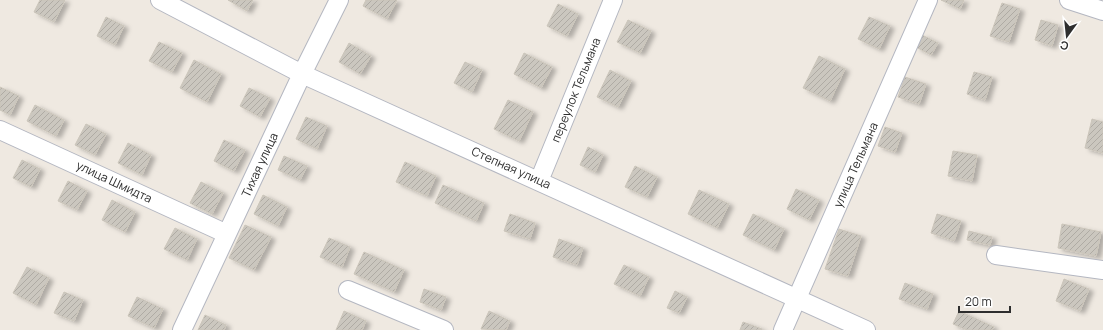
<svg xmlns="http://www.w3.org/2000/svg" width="1103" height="330" font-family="Manrope,sans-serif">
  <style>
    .building { fill: url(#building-hatch); stroke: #cbc5ba; filter: url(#shadow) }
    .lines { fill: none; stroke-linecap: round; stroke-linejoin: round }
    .minor-casing { stroke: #b4b7c1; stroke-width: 20 }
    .minor { stroke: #fff; stroke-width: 18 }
    .labels { text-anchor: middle; stroke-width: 3; stroke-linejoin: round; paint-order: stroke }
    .street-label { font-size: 12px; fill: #2e2e2e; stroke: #fff }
  </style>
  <defs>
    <pattern id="building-hatch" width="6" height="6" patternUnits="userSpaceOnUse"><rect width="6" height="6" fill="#cbc7bf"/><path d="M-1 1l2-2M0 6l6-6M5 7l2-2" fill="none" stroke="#afaba4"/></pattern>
    <filter id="shadow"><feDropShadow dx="4.5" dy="2.5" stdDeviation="2" flood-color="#0004"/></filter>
  </defs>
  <rect width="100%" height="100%" fill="#efe9e1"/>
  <!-- building -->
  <path class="building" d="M40,0H65L54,22L34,12Z
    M228,0H253L247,11Z
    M366,0H397L387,19L363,6Z
    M941,0H964L960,9Z
    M1002,3L1020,9L1009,42L990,36Z
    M558,4L578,14L567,36L547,26Z
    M106,17L124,26L115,45L97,36Z
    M869,17L890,26L879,49L858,39Z
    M628,20L651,31L640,53L617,42Z
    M1041,20L1058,25L1052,46L1035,40Z
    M922,35L938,43L931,55L916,47Z
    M159,42L182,53L172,72L149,61Z
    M349,43L371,56L360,74L339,62Z
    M524,53L552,67L541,88L514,74Z
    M819,56L845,69L830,101L803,88Z
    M194,60L221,74L207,102L180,88Z
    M465,62L482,70L472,92L454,83Z
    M610,70L631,81L618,107L597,97Z
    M974,72L992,77L985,100L967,94Z
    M905,77L926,84L919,104L898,97Z
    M0,87L19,96L10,115L0,110Z
    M249,88L270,98L260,117L240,106Z
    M508,100L533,112L519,141L494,129Z
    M35,105L64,120L56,136L27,121Z
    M306,117L327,126L317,149L296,139Z
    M1092,119L1103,122V153L1085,148Z
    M86,124L106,134L95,155L75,145Z
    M885,127L902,133L895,152L878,146Z
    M224,140L245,150L234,171L214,161Z
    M128,143L151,155L142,175L118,163Z
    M588,147L603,155L595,172L580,165Z
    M953,151L977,155L972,181L948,176Z
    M284,156L307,166L300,180L278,170Z
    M22,160L40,169L31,187L13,178Z
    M405,162L436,176L427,196L396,182Z
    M635,166L657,177L647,197L625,187Z
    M68,181L87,191L77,210L58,201Z
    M201,182L223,193L212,214L190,203Z
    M443,185L484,203L476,221L435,203Z
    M796,189L819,200L809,220L787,209Z
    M699,190L729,204L717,228L688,214Z
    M263,195L287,207L278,226L254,214Z
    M112,200L135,212L125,232L102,220Z
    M510,214L535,223L530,239L504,231Z
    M753,214L784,229L774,250L743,235Z
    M937,214L961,221L954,241L931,233Z
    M1062,224L1101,232L1096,256L1058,248Z
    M245,225L271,237L254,270L229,258Z
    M175,228L197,239L187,260L164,249Z
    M839,229L861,236L848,276L825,269Z
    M969,231L992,237L990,245L967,240Z
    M329,238L350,247L342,267L320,257Z
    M559,239L583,248L577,265L553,257Z
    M364,252L404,270L394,292L354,274Z
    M624,265L649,277L640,296L614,284Z
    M27,267L49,278L36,305L13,293Z
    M1064,279L1089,289L1080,311L1056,301Z
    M905,283L933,294L927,309L899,299Z
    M424,289L446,297L441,310L420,302Z
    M675,291L687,297L679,313L667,308Z
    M64,292L83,300L74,321L54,313Z
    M137,297L163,309L154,328L128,316Z
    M344,311L366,321L362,330H336Z
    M489,311L510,321L506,330L481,329Z
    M959,311L994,327L992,330H967L953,324Z
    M205,315L226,325L224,330H198Z
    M743,322L762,329V330H740Z"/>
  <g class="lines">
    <!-- minor casing -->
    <g class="minor-casing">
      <path id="minor" d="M160,0L302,74L866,330
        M1069,0L1103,11
        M0,130L227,234
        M539,181L613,0
        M996,255L1103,270
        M348,290L444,330
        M182,330L302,74L339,0
        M783,330L928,0"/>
    </g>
    <!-- minor -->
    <use href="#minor" class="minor"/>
  </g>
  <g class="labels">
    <!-- street labels -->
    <g class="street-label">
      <text transform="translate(576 90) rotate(-68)" y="4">переулок Тельмана</text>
      <text transform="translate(260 165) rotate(-65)" y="4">Тихая улица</text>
      <text transform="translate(856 165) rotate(-66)" y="4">улица Тельмана</text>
      <text transform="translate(511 168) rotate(24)" y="4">Степная улица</text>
      <text transform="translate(114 182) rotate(25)" y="4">улица Шмидта</text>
    </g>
  </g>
  <!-- north arrow -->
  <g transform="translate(1067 36) rotate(195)" stroke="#ffffff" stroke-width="3" paint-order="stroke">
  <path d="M0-3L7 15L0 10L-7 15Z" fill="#2e2e2e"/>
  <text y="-6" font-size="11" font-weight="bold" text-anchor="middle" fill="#2e2e2e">С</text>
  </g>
  <!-- scale -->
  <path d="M959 306v6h51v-6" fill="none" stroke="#2e2e2e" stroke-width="2"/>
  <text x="965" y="306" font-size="12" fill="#2e2e2e" stroke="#ffffff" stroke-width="3" paint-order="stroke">20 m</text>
</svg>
